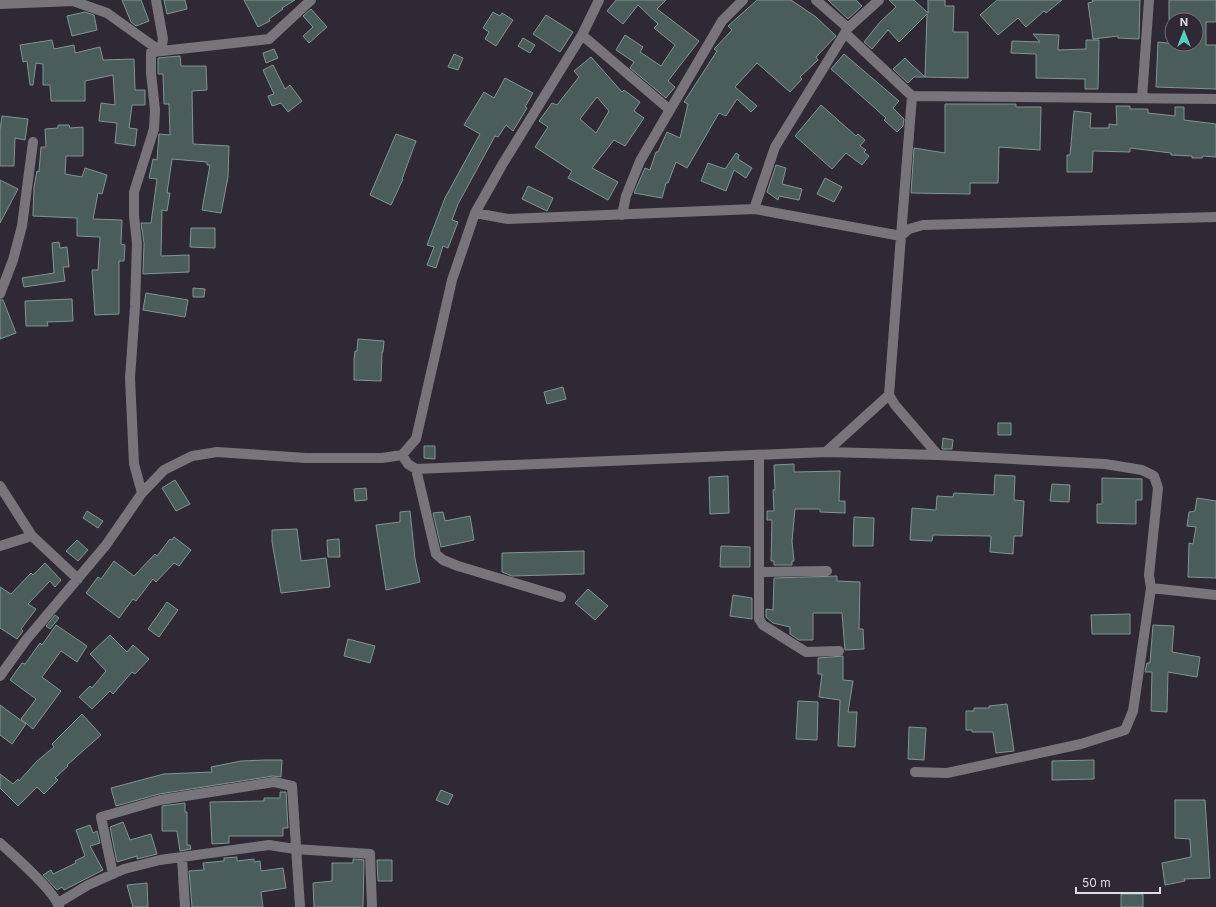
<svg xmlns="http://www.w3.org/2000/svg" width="1216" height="907" font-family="Inter,sans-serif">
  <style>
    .building { fill: #4a5d5b; stroke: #809592; fill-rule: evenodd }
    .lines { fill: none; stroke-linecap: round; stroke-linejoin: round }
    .minor { stroke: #78747b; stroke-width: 10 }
  </style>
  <rect width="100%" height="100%" fill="#2f2935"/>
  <!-- building -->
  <path class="building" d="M122,0H141L149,21L136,26L131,22Z
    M164,0H185L187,9L167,14Z
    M244,0H295L282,8L283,9L269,19L270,21L258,27Z
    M616,0H666L657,9L699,41L668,81L675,87L666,98L630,68L634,62L616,50L625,35L643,47L640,52L661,66L675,45L654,28L658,24L638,5L623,24L607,11Z
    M757,0H791L816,17L836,36L816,57L818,60L800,77L802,79L790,92L757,63L735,87L757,106L751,112L737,99L726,116L719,113L687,168L676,162L668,183H666L662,198L634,193L645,168L650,170L656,152H658L667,132L680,138L688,104L684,102L717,51L714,49L732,30L728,26Z
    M828,0H856L862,6L848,19Z
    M889,0H914L928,13V0H945V6H954L953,32H968V78L925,77L927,14L899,42L888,30L872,49L864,42L880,22L896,7Z
    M997,0H1062L1046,13L1044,11L1026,27L1018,18L998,35L980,15Z
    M1092,0H1140L1139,39L1118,38V36L1093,39L1088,3L1093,2Z
    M1169,0H1216V22H1206V45H1216V89L1156,87L1158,42L1196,46V20H1169Z
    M311,9L327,27L309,43L303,36L313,27L303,16Z
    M85,12L94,15L97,30L72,36L67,16Z
    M493,12L500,16L502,13L513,20L496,46L485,39L489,32L483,28Z
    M546,15L573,32L560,52L533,34Z
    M1033,34L1059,35L1058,50L1086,49V40H1099L1098,89H1085V79L1036,78V54L1011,53L1012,41L1040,42Z
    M523,38L535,45L530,53L518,46Z
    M52,40L54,49L74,45L75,53L100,47L103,60L134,59L135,90H145V105H132L129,128L137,129L135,146L115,143L117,123L99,121L101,103L115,105L113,75L85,81V101H51L50,85H43V64L36,63L33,85H30L27,61L23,62L20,45Z
    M274,49L278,58L266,63L263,53Z
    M454,54L463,58L458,70L448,67Z
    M844,54L899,101L893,108L904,119L903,126L897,132L884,120L886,118L831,69Z
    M180,56L181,66H206L207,90L192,91L193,144L229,146L228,177L221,213L202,210L210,165H207V162L172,159L167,193H170L167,211L162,210L161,256L189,255V272L143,274L144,243L141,223H151L157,179L149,178L153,159L157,160L159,134L170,135L169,104H164L163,74H158V58Z
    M591,57L622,92L624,90L640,102L634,111L644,118L625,146L614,140L592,168L618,182L608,200L568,178L572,171L535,147L548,127L539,121L552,103L557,105L579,77L574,71ZM597,97L609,111L596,133L580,119Z
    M905,58L912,65L925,77H914L908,83L893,69Z
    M273,65L285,89L290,85L302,101L288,112L281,103L272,106L268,96L274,94L263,70Z
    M505,78L533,93L525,107L527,108L513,131L506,125L498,137L495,136L458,204L452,220L458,222L448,248L443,246L436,268L427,265L434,247L427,245L445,198L480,134L464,125L484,92L494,98Z
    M945,104H1016V107H1041L1040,150L999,147L998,183H970V194L911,193L914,148L945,153Z
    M821,105L856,136L858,134L865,140L860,146L866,150L864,152L869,156L862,165L846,153L832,169L795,136Z
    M1116,106H1130V109H1148V113L1175,116V107H1184V120L1216,124V157L1203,156L1202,158H1192V156L1171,155V153L1130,148V152L1093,151L1092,172H1067V155H1070L1074,111L1091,113L1090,128H1109V124L1117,125Z
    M2,116L28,119L25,140L15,138L14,166H0V130Z
    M58,125H69L70,128L83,127V156H66L65,174L82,177L85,168L107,175L102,194L98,193L93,219L122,220L121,244L125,245L124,261H119V314L95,315L92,270H98L100,237L77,236V218L33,216L34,187L37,171L39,172L41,147H46L45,129L58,128Z
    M396,134L416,141L402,179H403L391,205L370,195Z
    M736,153L739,155L738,159L752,168L746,178L734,170L726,191L701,181L708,163L725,169Z
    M776,165L786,168L782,184L802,189L799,200L779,196L778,200L767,192Z
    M825,178L842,187L834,202L817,194Z
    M0,180L18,189L0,223Z
    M528,186L553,198L547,211L522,199Z
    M191,228H215V248L190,247Z
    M59,242L60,248L67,247L69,267H63L65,281L24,287L22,278L54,273L52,243Z
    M193,288L205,289L204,297H193Z
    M146,293L188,300L185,317L143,310Z
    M72,299L73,321L47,322L48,326H26L25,301Z
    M0,300H3L16,333L0,339Z
    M358,339L384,341L383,352H382L381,381L354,380V360L355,351H357Z
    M563,387L566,399L547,404L544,392Z
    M998,423H1011V435H998Z
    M943,438L953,440L952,449H942Z
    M424,446H435V459L424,458Z
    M794,464V472L840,471L839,501H845V513L820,512V509H795L792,541L794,561H792V565H774V561H771L772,520H767V511H774L773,490H775L774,465Z
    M995,475L1015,476L1014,500L1024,501L1022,536H1014L1013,554L990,552L991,536L933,535L932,541L910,540L912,508L936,510L937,496L953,497L954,493L994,495Z
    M728,476L729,513L710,514L709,477Z
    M1102,478L1142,479V500H1136V524L1097,523V504H1102Z
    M175,480L190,504L176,511L162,488Z
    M1052,484L1070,485L1069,502L1050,501Z
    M366,488L367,500L355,501L354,489Z
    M1197,498L1216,501V578L1188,577L1189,543L1193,544L1196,527L1187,526L1189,512L1195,511Z
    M87,511L103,521L98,528L83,518Z
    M410,511L415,559L420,582L386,590L376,525L400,522V512Z
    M443,512L445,521L470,516L474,540L441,547L433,513Z
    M854,517L874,518L873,546H853Z
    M297,529L301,561L326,558L330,587L281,593L272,542V530Z
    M174,537L191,550L179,566L174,563L156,582L153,579L136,601L133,599L119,618L86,593L98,577L101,579L114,561L134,576L155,554L157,556L170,539L172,540Z
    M339,539L340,557H328L327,540Z
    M77,540L88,550L78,561L66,551Z
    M721,546L750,547V567H720Z
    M584,551V574L512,576L502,572V553Z
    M45,563L61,580L55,587L50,581L28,604L36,609L21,629L23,631L17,639L0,628V587L11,594L31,573L33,575Z
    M837,576V581L860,582L859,629H863L864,649L845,650L842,613H813V640H799L790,634V627L773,623L766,617V609L773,610L774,578Z
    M588,589L608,606L595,620L575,603Z
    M733,595L752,598V619L730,616Z
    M167,602L178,610L159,637L148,629Z
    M1130,614V634H1092L1091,615Z
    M55,615L59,618L50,629L46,626Z
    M56,625L87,646L77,662L61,651L42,677L61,691L33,729L21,719L36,699L10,680L22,663L25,664L40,643L42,645Z
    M1153,625L1174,626L1172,652L1200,657L1197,677L1168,672L1167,712L1151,711L1152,672H1145L1147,663H1150Z
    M110,635L127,652L133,645L149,659L135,674L132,672L113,694L110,691L92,709L79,697L90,686L92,688L106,671L90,654Z
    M348,639L375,646L370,663L344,656Z
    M843,656V680L853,681L848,712H857L855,747L838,746L840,700L819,697L822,674H818V658Z
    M798,701L818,702L817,740L796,739Z
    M1007,704L1014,751L996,753L993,732H972V730H966V711H974V708H989V706Z
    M0,705L26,724L12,744L0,735Z
    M82,714L101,735L67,765L68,766L55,778L58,780L44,794L37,787L18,806L0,788V774L13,784L18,779L19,781L37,761L54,747L52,744Z
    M909,727L926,728L924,760L908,759Z
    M265,760H282L281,777L273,776L159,794L116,806L111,788L164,774L212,772L211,767L241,761Z
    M1094,760V779L1052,780V761Z
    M441,790L453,795L448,805L436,800Z
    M280,792H286L288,828H283V836H229V843L212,844L210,802L264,801V798H280Z
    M1175,800H1205L1210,878L1184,879L1185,881L1165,885L1162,863L1191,857L1190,839L1175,838Z
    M185,803V812H187V845H190L191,849L180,851L177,831H162V806Z
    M123,822L130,840L151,834L157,854L137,859V856L117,862L110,827Z
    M90,825L93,833L97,831L100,843L90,846L103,870L64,890L62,887L57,890L43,875L51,870L53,874L76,863L75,861L85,856L76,830Z
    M237,857V861L254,859V862L260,861L261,871L283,868L286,888L261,892L263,907H192L189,871L204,870L203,863L224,861V858Z
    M353,859L364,860L363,907H314L313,883L332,881V863H353Z
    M377,860H392V881H378Z
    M147,883L148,907H133L127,885Z
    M1121,894H1143V907H1121Z"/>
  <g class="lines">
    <!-- minor -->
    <path class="minor" d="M816,0L848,28
      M0,4L73,1L107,13L156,48
      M845,33L912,96L901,236L909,229L923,225L1216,217
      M582,35L670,110
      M153,52L269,39L311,0
      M912,96L1216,99
      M1142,98L1149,0
      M754,209L775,147L848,28L879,0
      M475,213L508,219L755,209L901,236L889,395L895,405L938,455L1105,464L1142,470L1154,476L1158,488L1149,575L1151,588L1216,595
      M622,215L626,196L640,161L722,21L743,0
      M0,294L13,260L22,226L33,142
      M826,452L889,395
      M402,455L408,464L416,469L826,452L938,455
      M759,455V619L763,625L806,652L839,651
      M416,469L436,554L443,560L458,566L561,597
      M0,486L32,536L78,579
      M142,493L134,464L130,378L135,307L137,243L134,216V192L154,129L155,110L151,73V52L162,45L163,39L156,0
      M0,546L32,536
      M760,572L827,571
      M0,676L26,640L106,545L142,493L164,470L192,456L217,452L306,458H382L402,455L416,439L452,280L475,213L502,165L582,35L599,0
      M915,772L947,773L1081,744L1125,730L1133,711L1151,588
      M0,843C13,855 55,891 59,907
      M182,858L185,907
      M113,874L101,817L160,800L274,782L292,786L300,907
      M58,903L88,885L124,869L160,860L269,845L295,849L370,854L372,907"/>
  </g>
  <!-- north arrow -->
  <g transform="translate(1184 32)"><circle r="19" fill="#2f2935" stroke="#75707b"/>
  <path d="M0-3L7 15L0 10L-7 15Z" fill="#57cec2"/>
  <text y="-6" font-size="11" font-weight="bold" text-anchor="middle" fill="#dfdae3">N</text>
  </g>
  <!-- scale -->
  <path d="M1076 887v6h84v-6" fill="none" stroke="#dfdae3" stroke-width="2"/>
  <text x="1082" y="887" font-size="12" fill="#dfdae3" stroke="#2f2935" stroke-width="3" paint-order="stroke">50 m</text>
</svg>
